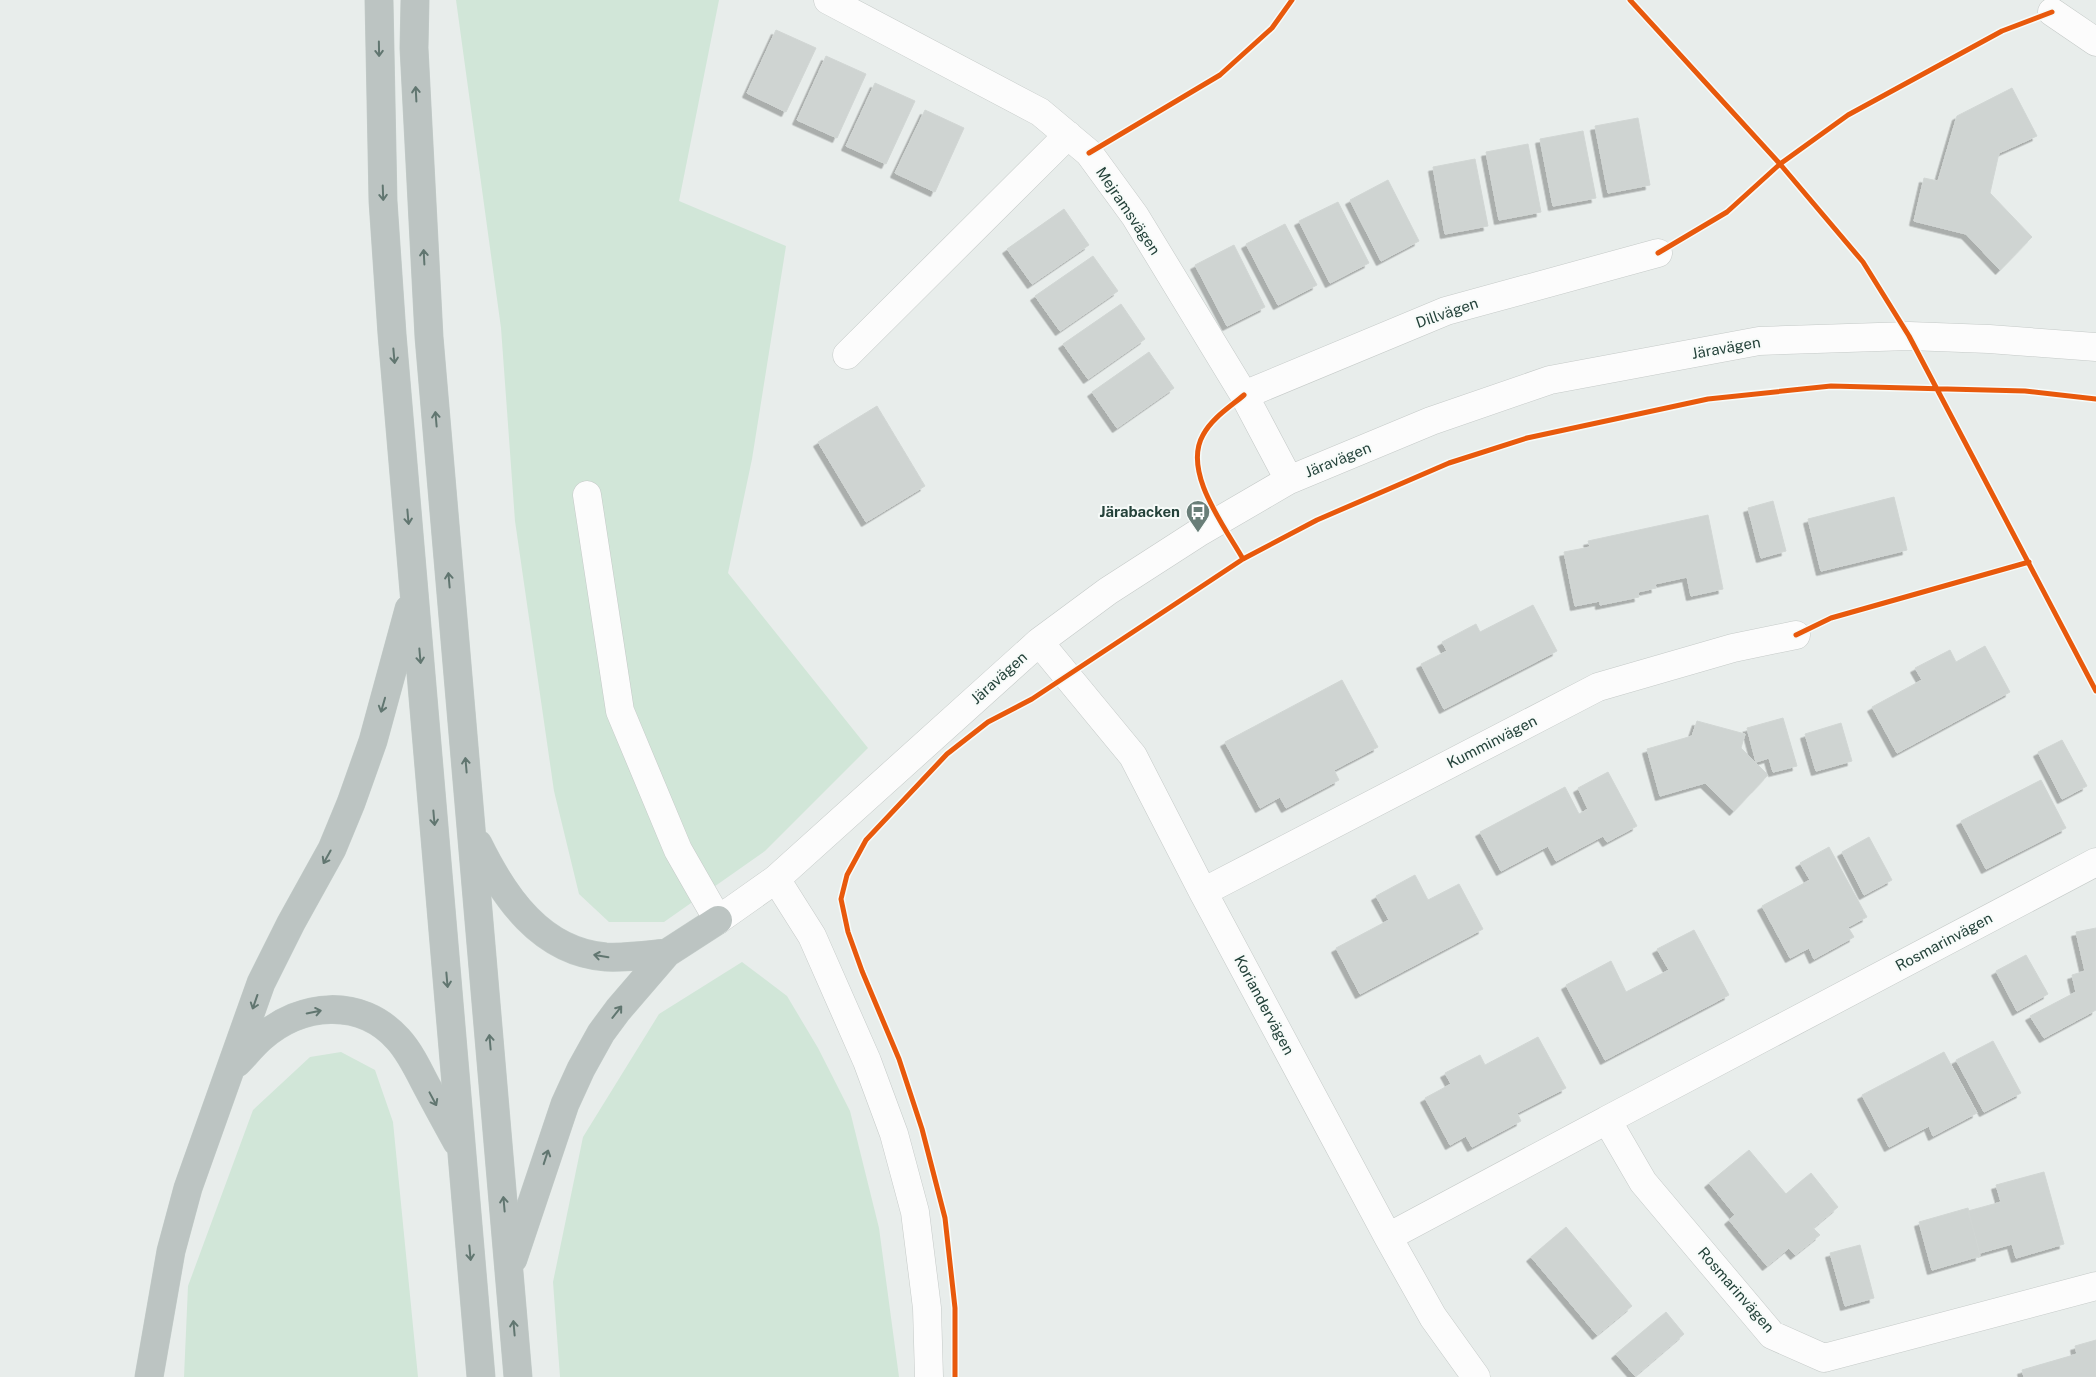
<svg xmlns="http://www.w3.org/2000/svg" width="2096" height="1377" font-family="'Public Sans',sans-serif">
  <style>
    .green { fill: #d1e6d8 }
    .building { fill: #cfd4d2; stroke: #d1d6d4; filter: url(#shadow) }
    .lines { fill: none; stroke-linecap: round; stroke-linejoin: round }
    .minor-casing { stroke: #c5cac8; stroke-width: 29 }
    .highway-casing { stroke: #c3ccc9; stroke-width: 29 }
    .minor { stroke: #fcfcfc; stroke-width: 28 }
    .highway { stroke: #bcc4c2; stroke-width: 28 }
    .cycleway-casing { stroke: #f7fbf9; stroke-width: 8 }
    .cycleway { stroke: #e8590c; stroke-width: 5 }
    .oneway { stroke: #617670 }
    .labels { text-anchor: middle; stroke-width: 4; stroke-linejoin: round; paint-order: stroke }
    .street-label { font-size: 15px; fill: #24423a; stroke: #f7fbf9 }
    .poi-label { font-size: 15px; font-weight: bold; fill: #24423a; stroke: #f7fbf9; text-anchor: end }
  </style>
  <defs>
    <filter id="shadow"><feDropShadow dx="-4.5" dy="4.5" stdDeviation="0" flood-color="#0004"/></filter>
  </defs>
  <rect width="100%" height="100%" fill="#e8edeb"/>
  <!-- green -->
  <path class="green" d="M456,0H719L679,201L786,246L752,459L728,573L868,748L765,851L664,922H609L579,894L554,791L515,521L501,328Z
    M742,962L787,996L818,1048L850,1111L879,1228L899,1377H560L553,1282L583,1137L659,1014Z
    M341,1052L375,1070L393,1122L418,1377H184L188,1286L253,1110L310,1057Z"/>
  <!-- building -->
  <path class="building" d="M776,30L816,48L786,112L747,93Z
    M826,56L866,74L837,138L797,120Z
    M875,83L915,101L886,164L846,146Z
    M2012,88L2037,136L1999,153L1990,193L2032,237L2000,270L1966,234L1914,221L1924,178L1938,181L1957,116Z
    M925,110L964,128L935,192L895,173Z
    M1638,118L1650,185L1608,193L1595,126Z
    M1583,131L1596,198L1553,206L1540,139Z
    M1528,144L1541,212L1499,220L1486,152Z
    M1475,159L1488,226L1445,234L1433,167Z
    M1388,180L1419,241L1381,261L1350,200Z
    M1338,202L1369,263L1330,283L1299,221Z
    M1064,209L1089,245L1032,284L1007,249Z
    M1285,224L1317,285L1278,305L1246,244Z
    M1234,245L1265,307L1227,326L1195,265Z
    M1093,256L1118,291L1060,331L1035,296Z
    M1121,304L1145,339L1088,379L1063,344Z
    M1149,352L1174,388L1117,428L1092,392Z
    M877,406L925,486L866,522L818,442Z
    M1894,497L1907,550L1821,571L1808,519Z
    M1773,501L1786,551L1761,558L1748,508Z
    M1708,515L1723,589L1691,596L1687,577L1655,584L1656,588L1638,592L1639,597L1600,605V601L1575,606L1564,552L1590,547L1588,541Z
    M1533,605L1557,651L1444,709L1421,664L1447,651L1442,642L1476,624L1480,632Z
    M1985,646L2010,692L1897,753L1872,707L1922,680L1915,668L1950,650L1956,662Z
    M1342,680L1378,747L1334,770L1339,780L1286,808L1280,797L1260,808L1225,742Z
    M1783,718L1797,766L1773,772L1769,758L1756,762L1747,728Z
    M1697,721L1745,734L1741,748L1768,775L1734,811L1705,783L1660,796L1647,749L1692,736Z
    M1841,723L1852,761L1816,771L1805,734Z
    M2062,740L2087,786L2062,799L2038,752Z
    M1608,772L1637,826L1607,842L1603,836L1556,861L1548,846L1501,871L1480,832L1565,787L1579,814L1588,809L1578,788Z
    M2041,780L2066,828L1986,869L1961,821Z
    M1869,837L1892,880L1864,895L1842,852Z
    M1829,847L1867,917L1848,927L1854,937L1814,959L1809,948L1790,958L1762,906L1810,880L1800,863Z
    M1415,875L1428,900L1459,884L1483,929L1360,994L1336,948L1389,920L1376,896Z
    M2096,928V1010L2044,1038L2030,1016L2076,992L2072,975L2085,971L2076,932Z
    M1694,930L1729,995L1605,1060L1566,985L1611,961L1626,992L1669,970L1657,949Z
    M2026,955L2048,994L2017,1011L1996,971Z
    M1538,1037L1566,1088L1517,1113L1521,1121L1472,1147L1466,1136L1450,1145L1425,1098L1451,1084L1445,1073L1480,1055L1485,1065Z
    M1993,1041L2021,1093L1984,1112L1956,1060Z
    M1944,1052L1977,1113L1933,1136L1929,1126L1889,1147L1862,1095Z
    M1749,1150L1786,1194L1811,1173L1838,1207L1813,1228L1820,1235L1795,1255L1789,1248L1767,1266L1729,1220L1735,1215L1709,1183Z
    M2044,1172L2064,1244L2016,1258L2012,1244L1980,1253L1968,1211L2001,1202L1996,1185Z
    M1968,1208L1980,1256L1932,1270L1919,1222Z
    M1566,1227L1632,1306L1597,1335L1531,1257Z
    M1860,1245L1874,1298L1845,1306L1830,1253Z
    M1666,1312L1684,1334L1635,1376L1616,1354Z
    M2096,1340V1377H2024L2022,1370L2077,1354L2075,1346Z"/>
  <g class="lines">
    <!-- minor casing -->
    <g class="minor-casing">
      <path id="minor" d="M828,0L1040,112L1089,153L1135,216L1244,395L1289,480
        M2052,12L2096,42
        M847,355L1068,135
        M1244,395L1446,311L1658,253
        M587,495L620,711L678,850L718,920L776,879L1039,642L1108,591L1198,533L1289,480L1431,421L1550,380L1759,341L1909,336L1989,339L2096,347
        M1039,642L1133,756L1203,892L1388,1237L1433,1317L1476,1377
        M2096,862L1607,1120L1643,1182L1772,1335L1824,1358L2096,1286
        M776,879L812,936L867,1061L894,1134L915,1212L927,1308L929,1377
        M1203,892L1598,687L1733,648L1796,635
        M1388,1237L1607,1120"/>
    </g>
    <!-- highway casing -->
    <g class="highway-casing">
      <path id="highway" d="M379,0L383,201L392,334L481,1377
        M415,0L414,48L429,337L518,1377
        M478,844C504,897 541,952 606,957C627,958 647,955 667,953
        M237,1063C245,1055 252,1046 261,1038C301,1003 360,997 398,1039C409,1051 417,1067 424,1081C435,1102 446,1122 457,1142
        M513,1259L565,1104L581,1069L601,1033L618,1010L667,953L718,920
        M149,1377L171,1251L188,1188L261,983L291,923L332,849L351,803L373,741L409,609"/>
    </g>
    <!-- minor -->
    <use href="#minor" class="minor"/>
    <!-- highway -->
    <use href="#highway" class="highway"/>
    <!-- cycleway casing -->
    <g class="cycleway-casing">
      <path id="cycleway" d="M1630,0L1780,164L1863,262L1909,336L2096,691
        M1089,153L1220,75L1272,28L1292,0
        M1658,253L1727,212L1780,164L1848,115L2002,31L2052,12
        M1243,559C1225,527 1182,472 1203,435C1212,418 1230,407 1244,395
        M1796,635L1831,618L2029,562
        M955,1377V1308L945,1218L922,1129L899,1059L862,971L848,932L841,899L847,875L866,840L947,754L988,722L1032,699L1243,559L1317,520L1449,463L1527,438L1708,399L1831,386L2025,391L2096,399"/>
    </g>
    <!-- cycleway -->
    <use href="#cycleway" class="cycleway"/>
  </g>
  <!-- one-way arrows -->
  <defs><path id="oneway-shaft" d="M-6 0H5M1.5-3L5.5 0L1.5 3" fill="none" stroke-width="1.6" stroke-linecap="round" stroke-linejoin="round" transform="scale(1.25)"/></defs>
  <g class="oneway">
    <use href="#oneway-shaft" transform="translate(379 49) rotate(89)"/>
    <use href="#oneway-shaft" transform="translate(416 94) rotate(-93)"/>
    <use href="#oneway-shaft" transform="translate(383 193) rotate(88)"/>
    <use href="#oneway-shaft" transform="translate(424 257) rotate(-93)"/>
    <use href="#oneway-shaft" transform="translate(394 356) rotate(85)"/>
    <use href="#oneway-shaft" transform="translate(436 419) rotate(-95)"/>
    <use href="#oneway-shaft" transform="translate(408 517) rotate(85)"/>
    <use href="#oneway-shaft" transform="translate(449 580) rotate(-95)"/>
    <use href="#oneway-shaft" transform="translate(420 656) rotate(85)"/>
    <use href="#oneway-shaft" transform="translate(383 705) rotate(106)"/>
    <use href="#oneway-shaft" transform="translate(466 765) rotate(-95)"/>
    <use href="#oneway-shaft" transform="translate(434 818) rotate(85)"/>
    <use href="#oneway-shaft" transform="translate(327 857) rotate(119)"/>
    <use href="#oneway-shaft" transform="translate(601 956) rotate(-171)"/>
    <use href="#oneway-shaft" transform="translate(447 980) rotate(85)"/>
    <use href="#oneway-shaft" transform="translate(255 1002) rotate(109)"/>
    <use href="#oneway-shaft" transform="translate(314 1012) rotate(-11)"/>
    <use href="#oneway-shaft" transform="translate(617 1012) rotate(-52)"/>
    <use href="#oneway-shaft" transform="translate(490 1042) rotate(-95)"/>
    <use href="#oneway-shaft" transform="translate(433 1099) rotate(62)"/>
    <use href="#oneway-shaft" transform="translate(546 1157) rotate(-72)"/>
    <use href="#oneway-shaft" transform="translate(504 1204) rotate(-95)"/>
    <use href="#oneway-shaft" transform="translate(470 1253) rotate(85)"/>
    <use href="#oneway-shaft" transform="translate(514 1328) rotate(-95)"/>
  </g>
  <!-- icons -->
  <defs>
    <g id="bus-pin" transform="scale(1.25)"><path d="M0 17L-7.5 6A9.5 9.5 0 1 1 7.5 6Z" fill="#697e78" stroke="#f7fbf9"/><path d="M-5-6H5V4H4V6H2V4H-2V6H-4V4H-5ZM-3.5-4V0h7V-4ZM-3.5 1.2v1.5H-2V1.2ZM2 1.2v1.5H3.5V1.2Z" fill="#fff"/></g>
  </defs>
  <g fill-rule="evenodd">
    <use href="#bus-pin" x="1198" y="512"/>
  </g>
  <g class="labels">
    <!-- street labels -->
    <g class="street-label">
      <text transform="translate(1128 211) rotate(56)" y="5">Mejramsvägen</text>
      <text transform="translate(1447 313) rotate(-19)" y="5">Dillvägen</text>
      <text transform="translate(1726 348) rotate(-10)" y="5">Järavägen</text>
      <text transform="translate(1338 460) rotate(-22)" y="5">Järavägen</text>
      <text transform="translate(999 678) rotate(-42)" y="5">Järavägen</text>
      <text transform="translate(1492 742) rotate(-27)" y="5">Kumminvägen</text>
      <text transform="translate(1944 942) rotate(-28)" y="5">Rosmarinvägen</text>
      <text transform="translate(1264 1005) rotate(62)" y="5">Koriandervägen</text>
      <text transform="translate(1736 1290) rotate(49)" y="5">Rosmarinvägen</text>
    </g>
    <!-- poi labels -->
    <g class="poi-label">
      <text x="1180" y="517">Järabacken</text>
    </g>
  </g>
</svg>
